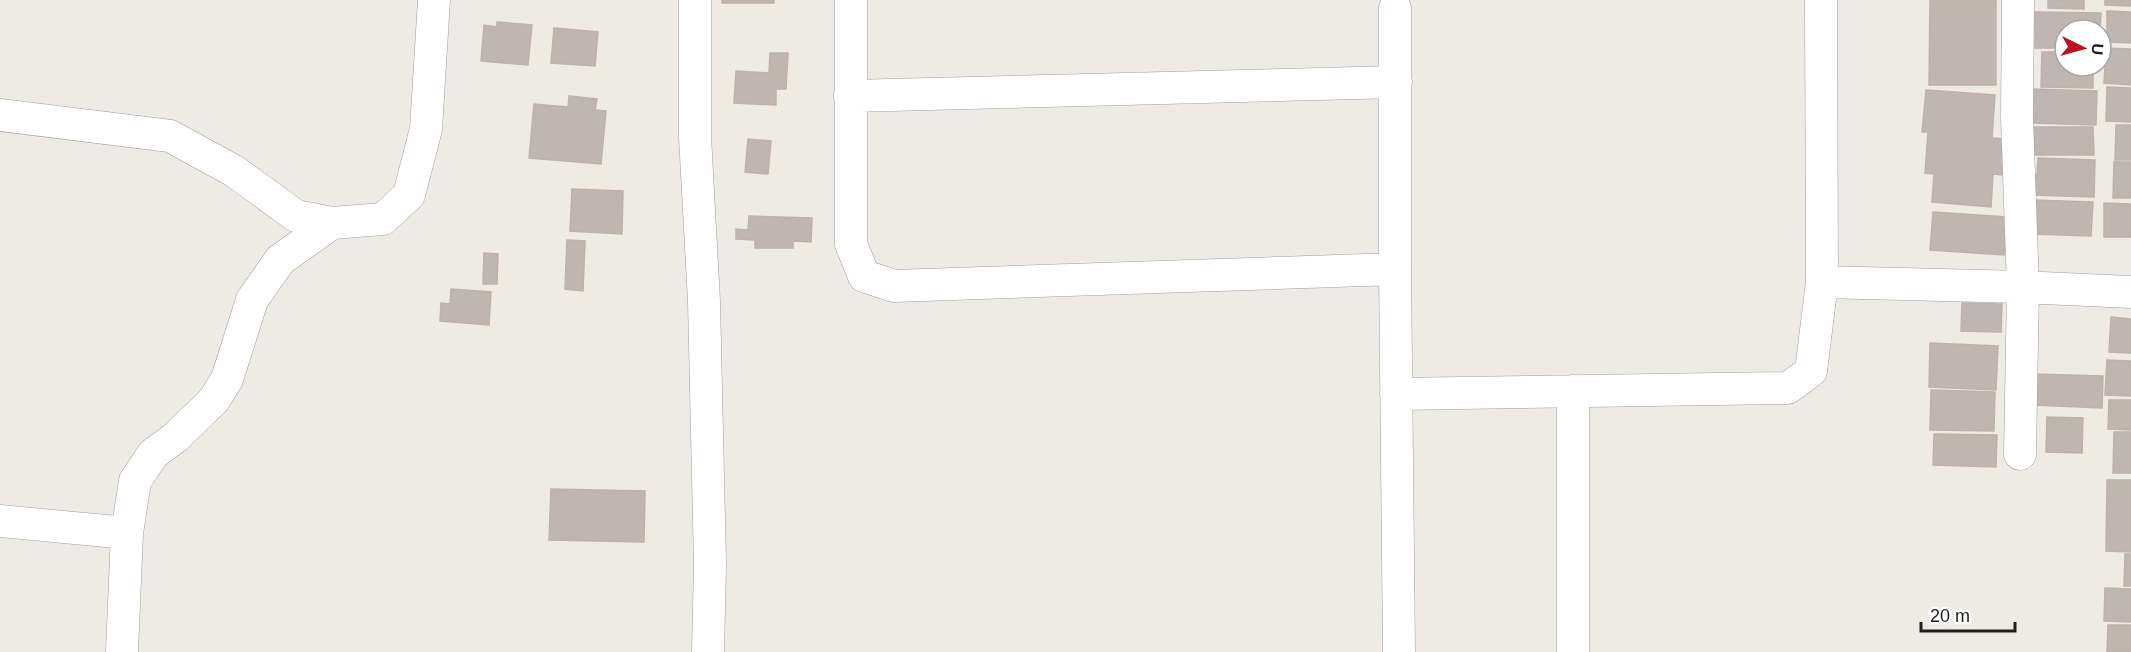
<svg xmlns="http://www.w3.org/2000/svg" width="2131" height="652" font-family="Arial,sans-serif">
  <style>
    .building { fill: #bfb6b2; stroke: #bfb1a9; stroke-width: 1.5 }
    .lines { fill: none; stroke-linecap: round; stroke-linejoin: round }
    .minor-casing { stroke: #9f9f9f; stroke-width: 33 }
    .minor { stroke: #fff; stroke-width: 32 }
  </style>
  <rect width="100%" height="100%" fill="#eeebe5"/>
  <!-- building -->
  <path class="building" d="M722,0H774V3H722Z
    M1930,0H1996V85H1929Z
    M2048,0H2084V9L2048,8Z
    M2105,0H2131V6L2105,5Z
    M2107,11L2131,12V43L2107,42Z
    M2035,12L2101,13L2100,30H2065V48H2035Z
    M497,22L532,25L528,65L481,61L484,25L497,27Z
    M554,28L598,32L595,66L551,63Z
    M2106,48L2131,49V85L2104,83Z
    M2042,52H2065V66H2093V88L2041,87Z
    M770,53H788L786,89H776V105L734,103L736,71L769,73Z
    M2107,87L2131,88V122L2106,121Z
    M2030,89L2097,91L2096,125L2029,123Z
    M1926,90L1995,95L1992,138L2004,139L2002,175L1993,174L1991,207L1932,202L1934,174L1925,173L1928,132H1922Z
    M569,96L597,99L595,110L606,111L601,164L529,158L534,104L568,107Z
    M2116,125H2131V160H2115Z
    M2030,127H2093L2094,155H2030Z
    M748,139L771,141L768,174L745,172Z
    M2038,158L2095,160L2094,197L2030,195V175H2037Z
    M2114,162H2131V198H2113Z
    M572,189L623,191L622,234L570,231Z
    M2033,200L2093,202L2091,236L2032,234Z
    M2104,203L2131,204V237H2104Z
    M1933,212L2007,217L2004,255L1930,250Z
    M749,216L812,218L811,242L793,241V248H755V240L736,239V229L748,230Z
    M567,240L585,241L583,291L565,289Z
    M484,253L498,254L497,284H483Z
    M451,289L491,292L489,325L440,321L441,303L450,304Z
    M1962,303L2002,304L2001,332L1961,331Z
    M2111,317L2131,319V353L2109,352Z
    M1930,343L1998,346L1996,390L1929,387Z
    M2107,360L2131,361V396L2105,395Z
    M2035,374L2103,376L2102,408L2034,405Z
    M1931,390L1995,392L1994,431L1930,430Z
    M2109,400H2131V430L2108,429Z
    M2047,417L2083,418L2082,453L2046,452Z
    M2114,432H2131V473H2113Z
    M1934,434L1997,435L1996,467L1933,465Z
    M2107,480H2131V552L2106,551Z
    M551,489L645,491L644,542L549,540Z
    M2125,554H2131V586H2124Z
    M2105,588L2131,589V622L2104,621Z
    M2108,625H2131V652H2107Z"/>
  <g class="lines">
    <!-- minor casing -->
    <g class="minor-casing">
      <path id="minor" d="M695,0V137L704,301L710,564L708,652
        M851,0V244L864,276L894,286L1395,269L1399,652
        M2018,0L2017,118L2023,287L2020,454
        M850,96L1396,82
        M0,115L170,136L234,171L296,216L332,223L383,219L409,195L426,129L434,0
        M1395,269V8
        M1822,282L2023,287L2131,292
        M1396,394L1788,388L1811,371L1822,282L1821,0
        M0,521L127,533
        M122,652L127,533L135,481L153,454L176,437L214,400L227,379L252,300L280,260L332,223
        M1573,652V391"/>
    </g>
    <!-- minor -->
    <use href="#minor" class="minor"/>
  </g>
  <!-- north arrow -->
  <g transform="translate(2083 48) rotate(95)"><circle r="28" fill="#ffffff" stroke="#a5a5a5" stroke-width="1.5"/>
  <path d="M0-4.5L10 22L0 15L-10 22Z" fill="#bb1222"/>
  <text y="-9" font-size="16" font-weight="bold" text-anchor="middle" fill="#1e1e1e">U</text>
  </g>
  <!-- scale -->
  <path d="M1921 622v9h94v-9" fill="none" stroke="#1e1e1e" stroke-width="3"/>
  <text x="1930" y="622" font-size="18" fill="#1e1e1e" stroke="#ffffff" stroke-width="4.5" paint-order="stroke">20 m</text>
</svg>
